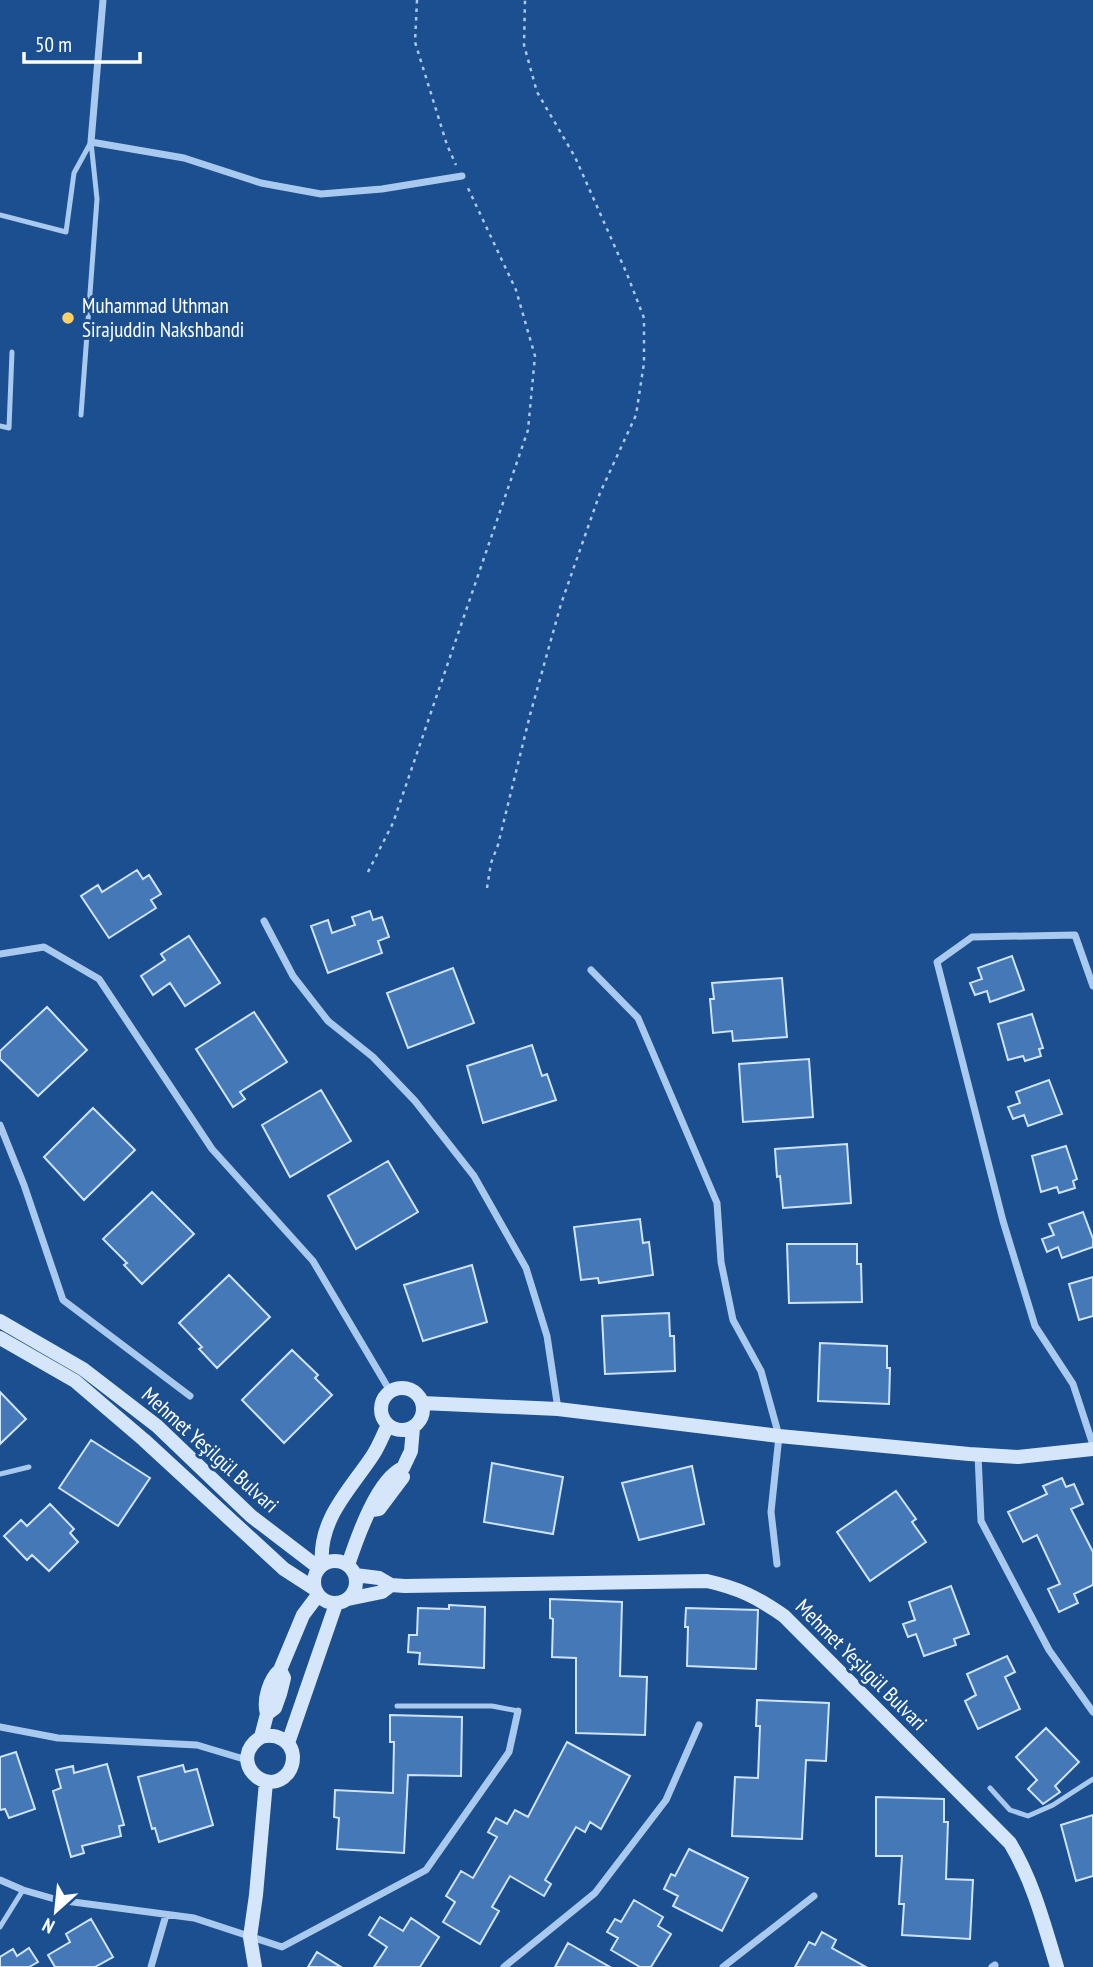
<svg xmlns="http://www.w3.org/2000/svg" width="1093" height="1967" font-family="'PT Sans Narrow',sans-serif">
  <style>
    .building { fill: #4478b7; stroke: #cfe3fa; stroke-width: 2 }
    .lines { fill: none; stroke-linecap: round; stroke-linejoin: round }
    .path { stroke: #a9c9ee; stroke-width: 2.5; stroke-dasharray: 3.5 5; stroke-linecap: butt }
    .lane { stroke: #a9c9ee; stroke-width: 5 }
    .street { stroke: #a9c9ee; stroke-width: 7 }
    .secondary { stroke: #d6e6fa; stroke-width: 14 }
    .poi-dot { fill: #ffd166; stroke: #1b4f8f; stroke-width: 2.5 }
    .labels { text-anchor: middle; stroke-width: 6; stroke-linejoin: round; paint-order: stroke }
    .poi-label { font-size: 21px; fill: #fff; stroke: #1b4f8f; text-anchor: start }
    .street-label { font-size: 21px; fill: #fff; stroke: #1b4f8f }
  </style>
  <rect width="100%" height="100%" fill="#1b4f8f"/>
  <!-- building -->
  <path class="building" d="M137,870L143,879L149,875L161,894L151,900L156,908L109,938L81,896L98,885L102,892Z
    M370,911L373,920L382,917L389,937L378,941L382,953L328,973L311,926L328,920L332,933L355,925L352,917Z
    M189,936L220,983L185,1006L170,983L153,995L141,976L165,960L161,954Z
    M1012,956L1024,990L990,1002L987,991L975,995L970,983L982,979L978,968Z
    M453,968L474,1023L408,1048L387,993Z
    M782,978L787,1037L733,1041L732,1031L713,1033L710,999H714L712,983Z
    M47,1007L87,1050L38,1096L0,1059V1051Z
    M254,1012L287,1062L240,1092L245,1099L233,1107L196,1049Z
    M1032,1014L1043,1048L1039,1049L1041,1056L1025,1061L1023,1056L1008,1060L998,1024Z
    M532,1045L542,1076L547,1074L556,1100L483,1123L467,1066Z
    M809,1059L813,1117L743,1122L739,1064Z
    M1049,1080L1062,1114L1028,1126L1024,1115L1013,1119L1008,1107L1020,1103L1016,1092Z
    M321,1090L351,1141L290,1177L262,1125Z
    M93,1108L135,1150L84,1200L44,1157Z
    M847,1144L851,1203L783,1208L780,1176L777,1177L775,1149Z
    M1066,1146L1077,1179L1073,1181L1075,1188L1059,1193L1057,1187L1041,1192L1032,1156Z
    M388,1161L418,1212L356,1249L328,1196Z
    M152,1192L194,1234L142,1284L124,1265L127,1263L103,1239Z
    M1083,1212L1093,1239V1247L1062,1258L1058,1247L1047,1252L1042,1239L1054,1235L1049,1224Z
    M640,1219L643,1243L649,1242L653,1275L599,1283L598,1278L581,1280L574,1227Z
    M787,1244H857V1264H861L862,1302L789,1303Z
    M472,1265L487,1322L423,1341L404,1285Z
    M229,1275L270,1317L217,1368L199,1349L202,1347L179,1323Z
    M1093,1277V1316L1079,1320L1069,1284Z
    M669,1313L670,1336H674L675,1371L605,1374L602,1316Z
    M820,1343L887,1346V1368H890L889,1404L818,1401Z
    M292,1350L318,1375L315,1378L332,1395L284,1443L242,1400Z
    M0,1392L26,1419L0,1444Z
    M91,1440L150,1478L118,1526L59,1488Z
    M492,1463L563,1477L553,1534L484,1522Z
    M692,1466L704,1524L639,1540L622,1483Z
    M1062,1478L1066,1487L1074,1484L1083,1504L1071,1509L1093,1552V1585L1074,1594L1078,1603L1059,1612L1048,1589L1060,1584L1037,1535L1023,1542L1008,1512L1047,1494L1043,1486Z
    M896,1491L916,1519L912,1522L926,1542L870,1581L837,1532Z
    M50,1504L74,1529L70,1533L78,1542L49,1571L32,1555L27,1560L4,1536L21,1520L27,1526Z
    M951,1586L969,1634L954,1639L956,1645L924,1656L916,1634L908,1637L903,1624L915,1620L909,1602Z
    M550,1599L622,1602L620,1676L647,1677L645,1735L576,1733V1658L552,1657L553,1619L550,1618Z
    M449,1605L485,1607L484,1668L419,1664L420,1653L408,1652L409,1635H417L418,1608L449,1609Z
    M686,1608L758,1610L756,1669L687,1666L688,1627H685Z
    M1007,1656L1015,1672L1005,1677L1020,1709L978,1729L965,1701L976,1695L967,1674Z
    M757,1700L829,1703L826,1761L806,1760L802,1839L732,1836L735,1777L758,1778L760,1726H756Z
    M390,1715L462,1717L461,1776L408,1775L404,1853L337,1849L339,1818L334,1817L335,1790L393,1793L394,1742H390Z
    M1046,1728L1079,1762L1055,1786L1060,1792L1043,1804L1028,1789L1037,1780L1016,1757Z
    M567,1742L630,1776L601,1829L590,1822L585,1832L576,1827L545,1880L551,1884L544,1896L510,1876L492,1907L499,1911L480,1944L443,1922L455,1902L446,1896L461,1871L473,1878L497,1837L488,1832L496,1818L507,1824L515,1810L528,1817Z
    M16,1752L35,1809L9,1818L5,1809L0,1810V1757Z
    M107,1764L124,1825L119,1826L121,1836L82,1846L84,1853L71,1857L53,1791L61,1788L56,1770L73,1766L74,1773Z
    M183,1765L185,1772L197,1769L213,1825L159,1842L155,1828L152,1829L138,1777Z
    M876,1797L944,1799V1822H948L946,1879L973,1880L970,1939L902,1935L904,1904H899L902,1856H876Z
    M1093,1815V1876L1076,1881L1061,1825Z
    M689,1849L748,1878L722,1931L673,1906L678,1896L664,1889L671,1874L675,1876Z
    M634,1900L663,1917L658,1926L671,1934L651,1967H640L611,1950L618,1938L607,1932L615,1919L621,1922Z
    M380,1917L403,1931L411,1918L439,1937L420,1967H374L387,1947L369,1935Z
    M91,1919L113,1957L95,1967H55L48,1955L70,1942L66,1934Z
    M822,1932L836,1940L832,1948L866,1967H795L809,1942L815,1945Z
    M568,1943L610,1967H555Z
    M29,1948L38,1962L29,1967H0V1957L13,1949L17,1956Z
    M317,1952L341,1967H308Z"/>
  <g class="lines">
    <!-- path -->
    <path class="path" d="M417,0L415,42L447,145L456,165
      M368,872L393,823L528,430L535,356L516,290L467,186
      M487,888L491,863L498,845L530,715L561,604L600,493L636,415L644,363V318L627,274L575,157L537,92L524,45L525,0"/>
    <!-- lane -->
    <path class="lane" d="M0,215L66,232L74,173L91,142
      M81,415L97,199L91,142
      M0,426L9,428L12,352
      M0,1474L29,1467
      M397,1706H492L518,1711
      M990,1788L1010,1810L1028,1816L1053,1805L1093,1779
      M0,1927L23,1890"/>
    <!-- street -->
    <path class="street" d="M103,0L91,142L184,158L261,183L321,194L382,189L462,176
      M264,921L293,976L328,1021L373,1057L415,1101L474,1176L526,1268L547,1336L558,1409
      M0,954L44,947L99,979L212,1149L313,1261L390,1391
      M591,970L638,1018L717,1203L721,1262L733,1320L761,1371L779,1436L771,1512L777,1564
      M1093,986L1075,935L972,937L937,962L1003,1221L1035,1326L1073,1384L1093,1445
      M0,1125L24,1185L63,1300L190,1396
      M978,1455L981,1521L1049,1650L1093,1712
      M0,1727L58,1738L197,1745L247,1760
      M0,1880L23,1890L58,1900L194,1918L282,1947L426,1870L509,1752L518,1711
      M151,1967L166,1915
      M504,1967L595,1893L666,1800L699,1725
      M723,1967L814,1896
      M992,1967L995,1965"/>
    <!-- secondary -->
    <path class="secondary" d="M0,1321L83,1369L157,1426L251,1516L319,1568
      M0,1338L75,1381L144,1440L284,1569L315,1589
      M381 1409a21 21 0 1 1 42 0a21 21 0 1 1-42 0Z
      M422,1403L558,1409L779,1436L969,1454L1018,1457L1093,1449
      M372,1510L379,1509L403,1477
      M314 1582a21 21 0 1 1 42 0a21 21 0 1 1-42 0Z
      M322,1565C318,1519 350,1490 373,1455C379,1446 383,1435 388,1425
      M348,1565C357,1538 377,1479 403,1468L411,1451L413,1428
      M355,1575L379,1578L391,1585L405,1586L707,1581C738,1588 757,1597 784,1616L1010,1843C1033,1881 1044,1924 1057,1967
      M348,1599L382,1592L391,1585
      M267,1714C263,1700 269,1680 280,1670
      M261,1737C276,1733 292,1740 293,1757C293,1763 291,1769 288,1773C266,1800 226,1759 261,1737L267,1714L275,1708L280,1694L284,1678L280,1670L303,1615L318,1595
      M288,1743L336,1604
      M255,1967L250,1937L256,1895L266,1782"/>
  </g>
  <!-- markers -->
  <circle class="poi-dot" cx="68" cy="318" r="7"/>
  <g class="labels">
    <!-- poi labels -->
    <g class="poi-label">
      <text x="82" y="313">Muhammad Uthman<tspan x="82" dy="24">Sirajuddin Nakshbandi</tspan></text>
    </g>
    <!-- street labels -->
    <g class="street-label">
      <text transform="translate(210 1450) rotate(42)" y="7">Mehmet Yeşilgül Bulvari</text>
      <text transform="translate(861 1665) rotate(45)" y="7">Mehmet Yeşilgül Bulvari</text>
    </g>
  </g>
  <!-- north arrow -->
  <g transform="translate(56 1911) rotate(207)" stroke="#1b4f8f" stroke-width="5" paint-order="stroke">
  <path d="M0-5L12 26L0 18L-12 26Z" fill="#ffffff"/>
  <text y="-10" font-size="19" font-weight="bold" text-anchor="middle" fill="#ffffff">N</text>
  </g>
  <!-- scale -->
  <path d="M24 52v10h116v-10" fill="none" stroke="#ffffff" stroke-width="3.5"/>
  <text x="35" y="52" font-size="21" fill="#ffffff" stroke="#1b4f8f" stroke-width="5" paint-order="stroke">50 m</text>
</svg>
